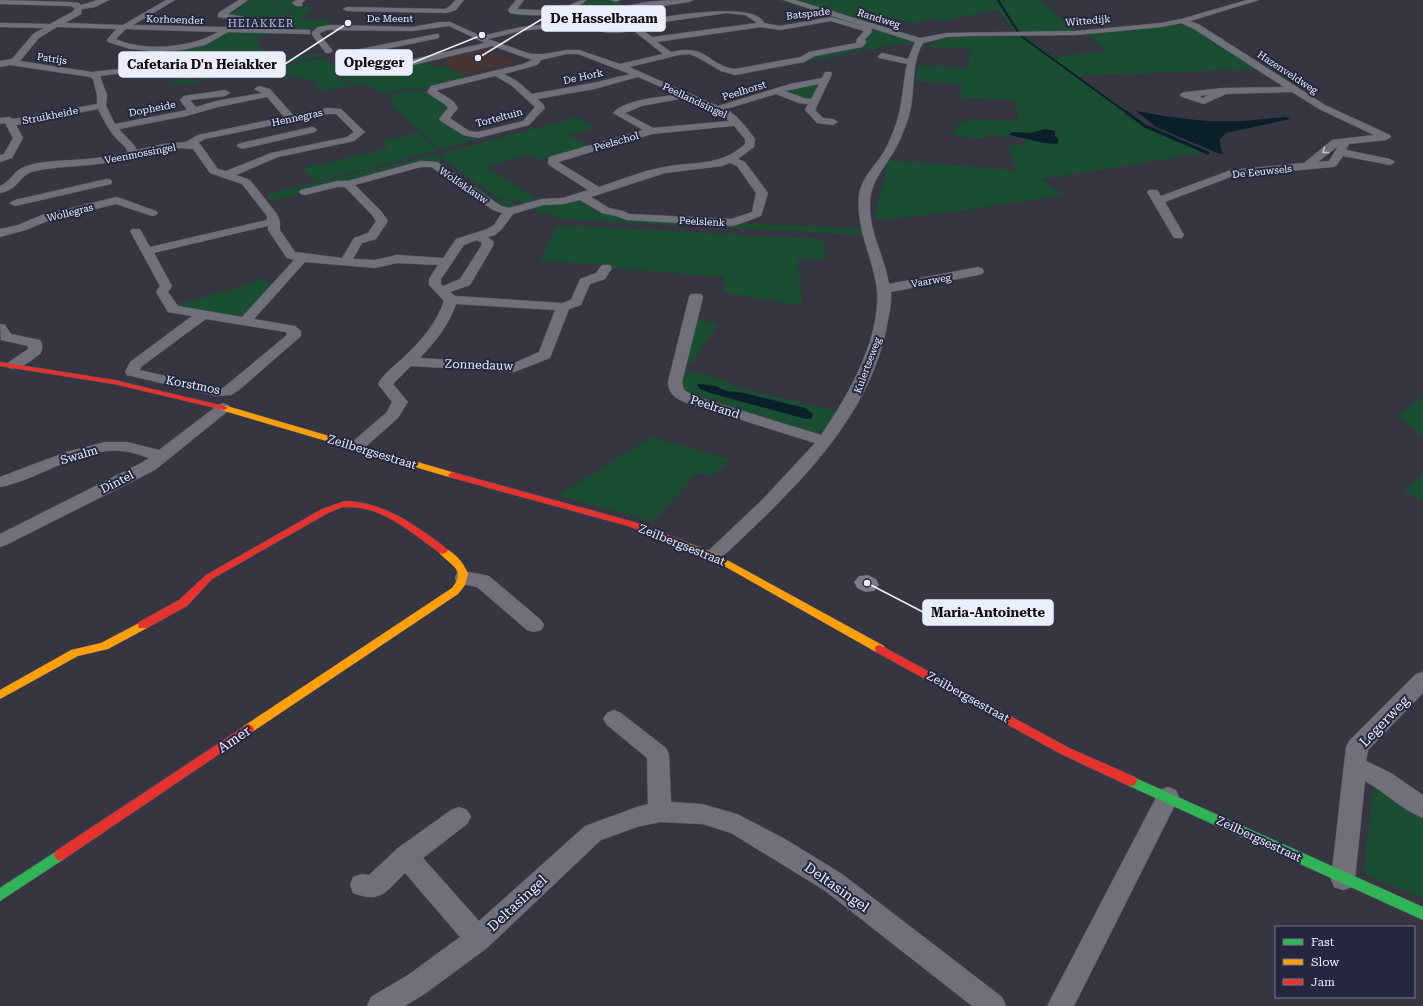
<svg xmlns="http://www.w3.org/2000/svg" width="1423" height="1006" font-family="'Roboto Serif',serif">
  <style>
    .education { fill: #463535 }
    .green { fill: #1b4d32; fill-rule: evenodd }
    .water { fill: #091f29 }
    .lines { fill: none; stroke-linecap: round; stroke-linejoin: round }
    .stream-far1 { stroke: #091f29; stroke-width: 2 }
    .stream { stroke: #091f29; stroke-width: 3 }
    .building { fill: #7b7b87 }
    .street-casing { stroke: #545460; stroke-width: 1 }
    .fast-casing { stroke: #545460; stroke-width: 1 }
    .slow-casing { stroke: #545460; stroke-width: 1 }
    .jam-casing { stroke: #545460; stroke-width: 1 }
    .street { fill: #6f707a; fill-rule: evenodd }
    .fast { fill: #30b455; fill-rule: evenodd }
    .slow { fill: #ff9f0a; fill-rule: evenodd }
    .jam { fill: #e5322d; fill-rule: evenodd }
    .oneway { stroke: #c0c1d0 }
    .labels { text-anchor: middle; stroke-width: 4; stroke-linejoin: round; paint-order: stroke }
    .far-street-label { font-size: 10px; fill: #ecedfe; stroke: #26263e }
    .far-neighbourhood-label { font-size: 11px; letter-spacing: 1px; fill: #bfc0df; stroke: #26263e }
    .street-label { font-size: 12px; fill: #ecedfe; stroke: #26263e }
    .near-street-label { font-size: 14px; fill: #ecedfe; stroke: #26263e }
    .leader { fill: none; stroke: #ecedfe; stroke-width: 1.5 }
    .callout-dot { fill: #ecedfe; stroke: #26263e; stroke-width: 1.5 }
    .callout { fill: #ecedfe; stroke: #ecedfe; stroke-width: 1.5 }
    .callout-label { font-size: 13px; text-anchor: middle; font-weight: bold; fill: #111 }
  </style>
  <rect width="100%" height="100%" fill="#363642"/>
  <!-- education -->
  <path class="education" d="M485,47L516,63L463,75L444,64L452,54Z
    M159,51L220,54L209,62L223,63L197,79L158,77L163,72L125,71Z"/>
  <!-- green -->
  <path class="green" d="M252,0H273L291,9L290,11L264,29L232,28L249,17L247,16L248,15H225C231,11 236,11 242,7H237L245,2Z
    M276,0H298L292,2L302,7H314L300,19L332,20L328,23L329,25L317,27L312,31L313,29L270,28L294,10Z
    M582,0H616L622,5L507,18L509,17H513L515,14L512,13L553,12L577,7Z
    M669,0H684L625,8L640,24L636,27L606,30L594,21L588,19L581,12Z
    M776,0H781L907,38L913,41L914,43L892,45L800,63L815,55L859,46L869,31C836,21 808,9 776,0Z
    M793,0H1040L1077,31L1015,33L998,9L941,22L933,19L912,24L898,19L874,25Z
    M1187,24L1256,69L1078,76L1125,111L1150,127L1209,152L1042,179L1063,195L955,212L874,220L888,160L1016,170L1008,146L1023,144L1024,138L991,135L982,139L950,135L961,122L970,120L1019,121L1015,100L959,98L963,85L916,81L918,65L968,68L970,49L925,47L939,40L958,36L1023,35L1054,57L1107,51L1086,33ZM1045,129L1055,131V136L1036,141L1009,134L1012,132L1031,133Z
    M230,32H269L266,36H260L255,39L258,41L267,62L319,53L325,55L202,81L169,87L180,78L198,80L222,63L208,62L219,54L159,51L207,43Z
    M323,58L338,67L340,70L336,74L337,78L359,86H346L324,91L311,85L320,81L256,72Z
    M427,62L438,68L446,66L463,75L467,79L429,89H407L382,94L371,87L348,81L342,76L347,66C353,68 360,69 366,69C379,68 403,59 414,65Z
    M819,84L810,100L784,91Z
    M410,91H424L449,106L450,108L441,119L465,136H486L444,149C434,149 429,138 423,132L422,137L438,149L433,152L313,182L303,168L389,148L382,141L422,132L394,108L390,95Z
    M577,117L595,128L569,135L588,147L541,160L529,155L486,167L538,199L523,204L514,200L498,198L445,160L443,153Z
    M439,154L441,162L494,199L512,202L520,206L512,209L495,203L435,163L270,201L268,197L270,193Z
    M578,200L600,213H612L623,219L664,221L739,223L863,229L864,235L557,219V217L550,214H539L533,208L549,203L562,204Z
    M557,225L822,239L827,259H798L802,306L723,292L724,277L611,268L592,264L540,261Z
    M260,278L272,284L245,314L234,318L177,307L179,304L243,286Z
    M694,319L719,324L692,363H686Z
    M687,371L722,379L736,387L833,410L836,415L824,433L811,435L687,393L680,387L681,375ZM715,386L727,391L744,393L805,408L813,414L806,419L710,393Z
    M1423,397V436L1397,416Z
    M652,437L731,459L714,475L698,473L652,522L558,495Z
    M1423,474V501L1403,491Z
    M1374,779L1423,809V898L1368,876L1364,869Z"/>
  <!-- water -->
  <path class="water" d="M1136,111L1170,117L1207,121H1243L1286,117L1290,119L1226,133L1220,139V145L1223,154L1217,153L1156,127Z
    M1045,129L1055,131V136L1059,140L1057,144L1044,143L1009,135L1012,132L1031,133Z
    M699,384L715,386L727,391L744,393L805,408L813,414L812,418L806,419L710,393L700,389L697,385Z"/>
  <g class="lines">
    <!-- stream-far1 -->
    <path class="stream-far1" d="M998,0L1018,32
      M1021,36L1127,113"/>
    <!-- stream -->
    <path class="stream" d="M1126,112L1145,126L1208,153"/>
  </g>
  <!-- building -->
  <path class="building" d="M868,575L876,579L879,585L874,591L865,592L857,588L854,582L859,576Z"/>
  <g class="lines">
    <!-- street casing -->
    <g class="street-casing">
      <path id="street" d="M0,0L70,2L79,3L81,5L98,0H109L95,7L82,9L81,14L65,23L123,25L166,0H175L133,25L225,27L235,20L218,17V13L239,0H248L228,14L244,17L245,19L235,28L310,30V34H307L228,32L205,45L182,50L163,51L124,73L100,76L107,95L106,106L115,124L187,110L180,100L184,96L225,90L230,93L225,96L190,100L196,107L216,101L262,93L254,89L259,86L270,89L293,115L328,108L341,109L365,132L354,141L278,157L236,175L250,180L277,214L280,222V230L295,252L342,258L354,238L368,233L376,221L372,215L345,187H337L305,195L301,194L299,192L301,190L337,181H348L421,161L437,162L501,206L509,208L542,199L563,198L588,190L549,165L548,163L549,157L643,130L613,113C625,99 659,98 677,94L638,77L594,89L537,99L543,104L545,108L529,125L478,138L463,135L441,121L439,119L448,108L446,105L429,94L427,92L431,86L523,64L532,60L493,46L409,66L397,64L378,51L350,57L346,54L350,51L436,34H439V38L386,49L402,60H409L485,43L449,26L412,31L327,30L320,33V35L333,51L329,53H326L312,35V32L318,27L330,25L412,27L440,22H450L481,36L521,27L588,20L601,27L607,29L634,27L637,23L621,10C632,0 677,0 693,0L689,2L630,11L644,20C666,17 755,0 764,23L780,26L831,17L869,28L783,0H795L920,38L947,33L1076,31L1161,23L1181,19L1247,0H1259L1190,21L1200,25L1325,105L1390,135L1391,137L1386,140L1349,144L1346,150L1390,159L1395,162L1390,165L1343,156L1336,166L1332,167L1233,176L1165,202L1184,235L1182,238H1174L1147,192L1149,190H1157L1161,196L1231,170L1304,163L1332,140L1374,135L1319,109L1292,92L1226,94L1204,104L1182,97L1180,95L1182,93L1185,92L1224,88L1284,87L1194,29L1181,23L1161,27L1076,35L965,36L947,37L923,43C909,67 917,96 907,122C903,133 899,143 893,153C882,171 869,184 870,207C870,234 885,258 889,284L978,267L982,268L984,271L982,274L978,275L891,292C892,305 888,318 886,331C865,426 787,496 719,560L713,562L707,560L704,556L707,552L763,499L815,443L684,402C675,398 668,393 668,382L689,297L691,294H701L703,297L682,382L684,390L694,396L821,435C849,395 887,328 875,278C869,251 856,224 859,195C861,179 874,167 883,153C887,147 890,139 893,132C903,109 902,87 907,64L879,58L878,56L882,53L908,59L915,42L871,28L872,32L865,39L866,43L862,47L815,56L804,62L735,75L721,71L697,57L689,54L679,55L629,67L718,106L790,84L822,78L825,72H831L832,74L815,110L823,118L833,119L838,122L833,125L817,123L805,110L808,104L799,103L776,94L726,109C738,116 747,128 755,139L754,147L738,159L745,162L768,193L761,216L736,225L732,226L627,220L616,216L602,213L580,200L563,204L543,205L513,214L502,229L495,235L488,237L494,242L493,246L470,285L450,292L455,296L562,303L571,300L580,279L596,273L602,265H610L612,268L605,279L590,284L581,305L569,309L550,358L514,372L411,366L393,384L408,402L398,418L363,449L357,451L351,449L349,446L351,443L387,412L392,402L378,384C384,373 394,366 403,358C421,341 436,324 444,301L429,285V279L438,265L397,263L375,268L305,262L254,319L295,326L301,331V336L239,390L231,395L216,396L127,375L125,372L130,362L192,316L168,312L156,292L160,286L130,231L132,229H140L150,247L267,220V216L242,184L210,173L193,149C162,145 134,158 105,163C80,167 55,166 31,172C18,178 19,189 0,193V186C10,182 14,171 24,167C39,161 57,161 73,160C91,159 110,157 128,152C124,144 121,144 115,137C108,129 103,119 98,109L16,125L23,138L12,158L0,162V155L4,154L13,138L5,123L0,124V118L9,117L13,119L97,104V95L93,79L90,77L10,65L0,67V61L12,59L33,34L44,28L0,27V23L50,24L72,12L75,8L70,6L0,4ZM727,13L745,15L757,23L652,37L641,29L644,25ZM831,21L864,31L857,39L856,43L809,52L801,57L735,69C708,66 708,43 671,52L657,42L761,27L780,30ZM586,24C603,36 615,33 634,31L663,54L620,64L579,50H567L544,54H531L488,39L521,31ZM57,27L116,29L107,40L108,42L130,49L151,51L119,69L92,72L20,61L39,38ZM126,29L218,32C192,48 143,52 116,39ZM567,54H578L630,74L593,83L532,94L517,81L504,74L537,65L541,60ZM495,76L511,85L535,107L523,121L478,132L469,131L450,118L458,108L453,101L437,91L438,90ZM819,84L811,99L804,98L785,91ZM1208,95L1203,98L1199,96ZM267,97L284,117L198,135L186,142L163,144L137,150C131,139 126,138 119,129L186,116L218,107ZM685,98L717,112L729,121L653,128L625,113L642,106ZM328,114H336L354,132L347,137L271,153L226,171L218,169L200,144L198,143L205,139ZM734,126L745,139V144C720,167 695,161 664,167C642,171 620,180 599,187L558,162L652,134ZM1338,146L1329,161L1318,162ZM730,163L737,166L756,193L752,212L731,219L629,214L623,211L609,208L591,197L665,173L722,166ZM421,167H431L493,210L502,213L494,225L487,229L456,239L443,258L397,255L375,260L353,259L362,243L376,239L388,221L381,211L355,185ZM268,226V230L287,258L294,260L242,317L178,306L168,292L172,286L154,253ZM477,240L482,243L481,246L460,279L443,286L441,284V279L464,245ZM456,304L555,310L539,352L512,364L420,358C435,342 449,325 456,304ZM206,319L286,332L287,335L223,388H216L140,370L141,367Z
        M296,0H305L302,3V6H296L292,3Z
        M456,0H464L456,10L446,13L347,11L343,9L347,7L445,9L450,6Z
        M516,0H524L517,9C532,10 547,11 562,8C571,6 576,0 586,0C571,17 531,17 510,13L508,10Z
        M611,0H620L616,2Z
        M312,127L315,128L317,130L315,132L242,149L237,146L238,144Z
        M107,179L111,180L112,182L111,184L15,206L9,203L15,200Z
        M117,197L156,211L158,213L156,215L152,216L116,204L50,220L26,230L0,237V229L18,225L42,215Z
        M0,324L5,325L11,334L40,340C43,344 43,350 40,354C31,360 20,371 9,368L7,365L9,362L28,349V346L1,340Z
        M223,403L228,405L231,408L228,411L155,470L6,545L0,547V534L143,462L149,458C140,455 132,452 123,451C79,447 41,479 0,487V477L66,452L105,442H127L159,450L218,405Z
        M464,571L489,576L541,620L544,625L541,630L534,632L527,630L477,587L457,583L455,578L457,573Z
        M1423,672V693L1368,750L1366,761L1391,773L1423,795V818C1402,810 1385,792 1365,781L1355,879L1352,887L1343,890L1334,887L1331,879L1346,747L1349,741L1416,674Z
        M614,710L621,713L666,748L669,754L671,802L702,804L737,814L785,839L842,874L1002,997L1006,1006H972L824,890L731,833L702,824L660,822L637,827L601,840L487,948L426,993L405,1006H367L371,997L408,975L460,937L405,873C386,891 382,904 353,893L350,885L353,877L362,874L369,875L398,848L451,810L459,807L467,810L471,817L467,824L423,858L479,921L585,826L637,807L648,804L647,758L607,725L603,719L607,713Z
        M1168,787L1176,790L1179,797L1074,1006H1047L1160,790Z"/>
    </g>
    <!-- fast casing -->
    <g class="fast-casing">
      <path id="fast" d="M1131,776L1423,907V920L1127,785L1125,781L1127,777Z
        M60,849L64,851L66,855L64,859L0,901V888Z"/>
    </g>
    <!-- slow casing -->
    <g class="slow-casing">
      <path id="slow" d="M221,406H227L455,473L456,475L455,477H449L221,410L220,408Z
        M681,540L716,554L884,646L885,649L884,652L880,653L876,652L710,558L678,545L676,543L678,541Z
        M443,548C454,551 464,563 468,574L465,585L458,594L252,732L248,734L244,732L242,729L244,726L452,588C468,568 448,565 438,551Z
        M143,621L147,622L148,625L147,628L108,649L78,656L0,699V690L71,650L101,643Z"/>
    </g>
    <!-- jam casing -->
    <g class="jam-casing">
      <path id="jam" d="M0,362L114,380L224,406L228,408L224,410L114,384L0,366Z
        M452,472L634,522L684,541L686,543L681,546L628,526L449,477L448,475Z
        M345,501C378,502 405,518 431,537C436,541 444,545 448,551L443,554L440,553C413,534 381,505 346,507C340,507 334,511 328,513L212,579L187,606L147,628H139L138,625L139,622L179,600L206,575L322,509Z
        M880,645L1069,748L1135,777L1137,781L1135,785L1131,786L1127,785L1061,754L876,652L875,649L876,646Z
        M248,724L252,726L254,729L252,732L64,859L60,861L56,859L54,855L56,851Z"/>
    </g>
    <!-- street -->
    <use href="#street" class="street"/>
    <!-- fast -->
    <use href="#fast" class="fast"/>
    <!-- slow -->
    <use href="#slow" class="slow"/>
    <!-- jam -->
    <use href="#jam" class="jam"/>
  </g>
  <!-- one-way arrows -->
  <defs><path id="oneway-chevron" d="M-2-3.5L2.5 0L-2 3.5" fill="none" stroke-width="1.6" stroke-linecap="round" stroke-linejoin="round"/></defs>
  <use class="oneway" href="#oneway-chevron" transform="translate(1325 151) rotate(141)"/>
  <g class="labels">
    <!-- far-street labels -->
    <g class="far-street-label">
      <text transform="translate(808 13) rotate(-7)" y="4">Batspade</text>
      <text x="390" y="22">De Meent</text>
      <text transform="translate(879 18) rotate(17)" y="4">Randweg</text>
      <text transform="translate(175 19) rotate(2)" y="4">Korhoender</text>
      <text transform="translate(1088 20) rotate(-5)" y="4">Wittedijk</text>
      <text transform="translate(52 58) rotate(8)" y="4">Patrijs</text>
      <text transform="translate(1288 72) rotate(33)" y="4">Hazenveldweg</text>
      <text transform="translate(583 76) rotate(-12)" y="4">De Hork</text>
      <text transform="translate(744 90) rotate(-17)" y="4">Peelhorst</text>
      <text transform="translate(695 100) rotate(25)" y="4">Peellandsingel</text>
      <text transform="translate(152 108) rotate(-11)" y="4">Dopheide</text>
      <text transform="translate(50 115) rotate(-11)" y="4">Struikheide</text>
      <text transform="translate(297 117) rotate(-12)" y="4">Hennegras</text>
      <text transform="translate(499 117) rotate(-15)" y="4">Torteltuin</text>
      <text transform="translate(616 141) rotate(-16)" y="4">Peelschol</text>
      <text transform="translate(140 153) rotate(-11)" y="4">Veenmossingel</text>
      <text transform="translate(1262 171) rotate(-6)" y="4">De Eeuwsels</text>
      <text transform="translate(464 185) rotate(34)" y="4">Wolfsklauw</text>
      <text transform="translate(70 212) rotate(-14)" y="4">Wollegras</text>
      <text transform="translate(702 221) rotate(3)" y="4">Peelslenk</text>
      <text transform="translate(931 280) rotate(-10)" y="4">Vaarweg</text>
      <text transform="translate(867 365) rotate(-69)" y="4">Kulertseweg</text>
    </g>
    <!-- far-neighbourhood labels -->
    <g class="far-neighbourhood-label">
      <text x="261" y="27">HEIAKKER</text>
    </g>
    <!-- street labels -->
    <g class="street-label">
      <text transform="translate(479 365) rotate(2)" y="4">Zonnedauw</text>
      <text transform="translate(193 385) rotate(11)" y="4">Korstmos</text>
      <text transform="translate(715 407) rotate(18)" y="4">Peelrand</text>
      <text transform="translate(372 452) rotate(17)" y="4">Zeilbergsestraat</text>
      <text transform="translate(79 455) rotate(-17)" y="4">Swalm</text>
      <text transform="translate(117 482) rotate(-27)" y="4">Dintel</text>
      <text transform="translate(682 545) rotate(22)" y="4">Zeilbergsestraat</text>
      <text transform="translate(968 697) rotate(29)" y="4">Zeilbergsestraat</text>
      <text transform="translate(1259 839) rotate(25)" y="4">Zeilbergsestraat</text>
    </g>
    <!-- near-street labels -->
    <g class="near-street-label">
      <text transform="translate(1384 721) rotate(-46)" y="5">Legerweg</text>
      <text transform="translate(234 739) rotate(-34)" y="5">Amer</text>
      <text transform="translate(837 887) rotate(35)" y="5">Deltasingel</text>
      <text transform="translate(517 903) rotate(-43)" y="5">Deltasingel</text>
    </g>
  </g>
  <!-- callouts -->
  <path class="leader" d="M478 58L542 19M482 35L412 63M348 23L285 64M867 583L923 612"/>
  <g class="callout-dot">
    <circle cx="478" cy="58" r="4"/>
    <circle cx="482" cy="35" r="4"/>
    <circle cx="348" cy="23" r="4"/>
    <circle cx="867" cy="583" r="4"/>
  </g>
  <g class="callout">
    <rect x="542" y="6" width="123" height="25" rx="4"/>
    <rect x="336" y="50" width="76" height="25" rx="4"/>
    <rect x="119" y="52" width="166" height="25" rx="4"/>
    <rect x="923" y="600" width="130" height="25" rx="4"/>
  </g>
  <g class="callout-label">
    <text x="604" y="23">De Hasselbraam</text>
    <text x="374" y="67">Oplegger</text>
    <text x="202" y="69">Cafetaria D'n Heiakker</text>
    <text x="988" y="617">Maria-Antoinette</text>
  </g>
  <!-- legend -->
  <rect x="1275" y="926" width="140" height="72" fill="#26263e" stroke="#75768b"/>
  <rect x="1283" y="939" width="20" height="6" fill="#30b455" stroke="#75768b"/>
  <text x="1311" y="946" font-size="12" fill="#ecedfe">Fast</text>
  <rect x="1283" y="959" width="20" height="6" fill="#ff9f0a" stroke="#75768b"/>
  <text x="1311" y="966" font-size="12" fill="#ecedfe">Slow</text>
  <rect x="1283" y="979" width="20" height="6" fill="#e5322d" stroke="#75768b"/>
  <text x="1311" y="986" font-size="12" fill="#ecedfe">Jam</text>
</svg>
